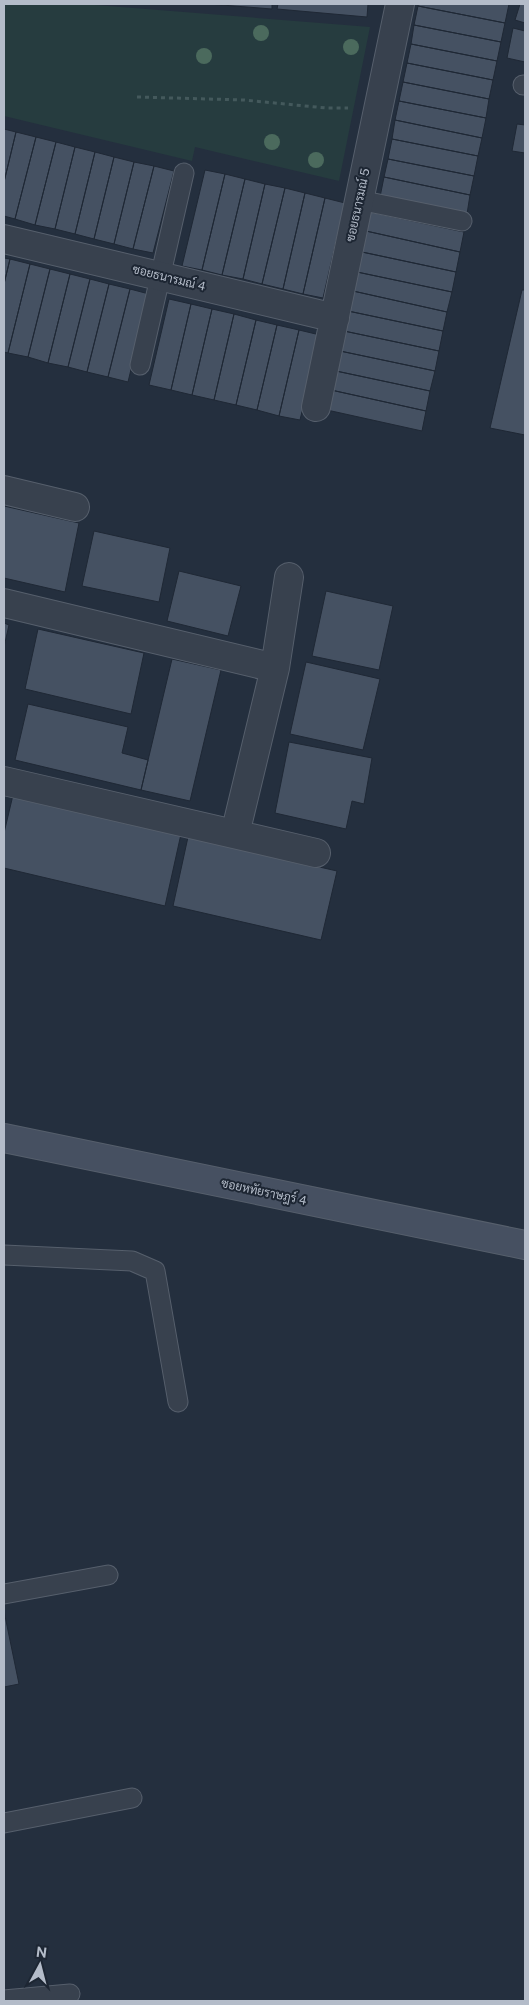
<svg xmlns="http://www.w3.org/2000/svg" width="529" height="2005" font-family="'Public Sans',Sarabun,sans-serif">
  <style>
    .green { fill: #263c3f }
    .building { fill: #455162; stroke: #1f2835 }
    .lines { fill: none; stroke-linecap: round; stroke-linejoin: round }
    .lane-casing { stroke: #565f6c; stroke-width: 21 }
    .street-casing { stroke: #565f6c; stroke-width: 30 }
    .secondary-casing { stroke: #565f6c; stroke-width: 30 }
    .path { stroke: #44595c; stroke-width: 3; stroke-dasharray: 4 4; stroke-linecap: butt }
    .lane { stroke: #38414e; stroke-width: 19 }
    .street { stroke: #38414e; stroke-width: 28 }
    .secondary { stroke: #465061; stroke-width: 28 }
    .tree { fill: #4b6a5d }
    .labels { text-anchor: middle; stroke-width: 4; stroke-linejoin: round; paint-order: stroke }
    .street-label { font-size: 12px; fill: #b4bcc9; stroke: #1d2633 }
  </style>
  <rect width="100%" height="100%" fill="#242f3e"/>
  <!-- green -->
  <path class="green" d="M4,4H83L370,27L339,181L195,147L192,161L4,116Z"/>
  <!-- building -->
  <path class="building" d="M209,4H272V9Z
    M278,4H368L367,17L277,9Z
    M418,4H509L505,23L418,6Z
    M520,4H525V23L515,20Z
    M418,6L505,23L501,42L414,25Z
    M414,25L501,42L497,61L411,44Z
    M513,28L525,31V62L507,58Z
    M411,44L497,61L493,80L407,63Z
    M407,63L493,80L489,99L403,82Z
    M403,82L489,99L486,118L399,101Z
    M399,101L486,118L482,138L395,120Z
    M395,120L482,138L478,156L392,139Z
    M517,124L525,125V153L512,151Z
    M4,129L16,132L4,182Z
    M16,132L36,137L15,219L4,216V182Z
    M36,137L56,142L35,225L15,219Z
    M392,139L478,156L474,176L388,159Z
    M56,142L75,147L55,229L35,225Z
    M75,147L95,152L75,234L55,229Z
    M95,152L114,157L94,239L75,234Z
    M114,157L134,162L114,244L94,239Z
    M388,159L474,176L470,195L384,177Z
    M134,162L154,166L133,249L114,244Z
    M154,166L174,171L153,253L133,249Z
    M205,170L225,174L202,270L182,266Z
    M225,174L245,179L222,275L202,270Z
    M384,177L470,195L467,214L380,197Z
    M245,179L265,184L243,279L222,275Z
    M265,184L285,188L262,284L243,279Z
    M285,188L305,193L283,289L262,284Z
    M305,193L325,198L303,294L283,289Z
    M325,198L345,203L323,298L303,294Z
    M370,212L464,232L460,252L366,231Z
    M366,231L460,252L456,272L362,252Z
    M362,252L456,272L452,292L357,272Z
    M4,258L10,259L4,284Z
    M10,259L30,264L8,353L4,352V284Z
    M30,264L50,269L28,357L8,353Z
    M50,269L70,274L48,363L28,357Z
    M357,272L452,292L447,312L353,291Z
    M70,274L90,279L68,367L48,363Z
    M90,279L109,284L87,372L68,367Z
    M109,284L130,289L108,377L87,372Z
    M130,289L149,294L128,382L108,377Z
    M522,290H525V435L490,428Z
    M353,291L447,312L443,331L348,311Z
    M169,299L191,304L171,390L149,385Z
    M191,304L212,309L192,395L171,390Z
    M212,309L234,314L214,400L192,395Z
    M348,311L443,331L439,351L344,331Z
    M234,314L256,320L236,405L214,400Z
    M256,320L277,325L257,410L236,405Z
    M277,325L299,330L279,416L257,410Z
    M299,330L320,335L300,420L279,416Z
    M344,331L439,351L435,371L340,351Z
    M340,351L435,371L430,391L336,371Z
    M336,371L430,391L426,411L331,390Z
    M331,390L426,411L422,431L327,410Z
    M4,506L79,523L65,592L4,578Z
    M94,531L170,548L159,602L82,586Z
    M179,571L241,586L228,636L167,621Z
    M326,591L393,606L379,670L312,656Z
    M4,623L9,625L4,647Z
    M38,629L144,653L131,714L25,689Z
    M172,659L221,670L190,801L141,790Z
    M306,662L380,679L363,750L290,734Z
    M28,704L128,727L122,753L148,760L141,790L15,760Z
    M289,742L372,758L364,804L352,801L346,829L275,813Z
    M13,795L181,834L165,906L4,868V833Z
    M188,837L337,871L321,940L173,906Z
    M4,1611L19,1684L4,1687Z"/>
  <g class="lines">
    <!-- lane casing -->
    <g class="lane-casing">
      <path id="lane" d="M523,85H525
        M359,200L462,221
        M140,365L184,173
        M4,1255L132,1261L155,1271L178,1402
        M4,1594L108,1575
        M4,1823L132,1798
        M4,2000L70,1994"/>
    </g>
    <!-- street casing -->
    <g class="street-casing">
      <path id="street" d="M4,239L335,318
        M316,407L400,4
        M4,490L75,507
        M4,603L275,668
        M4,781L316,853
        M235,834L275,668L289,577"/>
    </g>
    <!-- secondary casing -->
    <g class="secondary-casing">
      <path id="secondary" d="M4,1138L525,1245"/>
    </g>
    <!-- path -->
    <path class="path" d="M137,97L244,100L326,108H348"/>
    <!-- lane -->
    <use href="#lane" class="lane"/>
    <!-- street -->
    <use href="#street" class="street"/>
    <!-- secondary -->
    <use href="#secondary" class="secondary"/>
  </g>
  <!-- trees -->
  <g class="tree">
    <circle cx="261" cy="33" r="8"/>
    <circle cx="351" cy="47" r="8"/>
    <circle cx="204" cy="56" r="8"/>
    <circle cx="272" cy="142" r="8"/>
    <circle cx="316" cy="160" r="8"/>
  </g>
  <g class="labels">
    <!-- street labels -->
    <g class="street-label">
      <text transform="translate(358 205) rotate(-78)" y="4">ซอยธนารมณ์ 5</text>
      <text transform="translate(169 278) rotate(14)" y="4">ซอยธนารมณ์ 4</text>
      <text transform="translate(264 1192) rotate(12)" y="4">ซอยหทัยราษฎร์ 4</text>
    </g>
  </g>
  <!-- border -->
  <rect width="529" height="2005" fill="none" stroke="#b4bcc9" stroke-width="10"/>
  <!-- north arrow -->
  <g transform="translate(40 1965) rotate(7)" stroke="#1d2633" stroke-width="4" paint-order="stroke">
  <path d="M0-4L9 19L0 12L-9 19Z" fill="#b4bcc9"/>
  <text y="-8" font-size="14" font-weight="bold" text-anchor="middle" fill="#b4bcc9">N</text>
  </g>
</svg>
